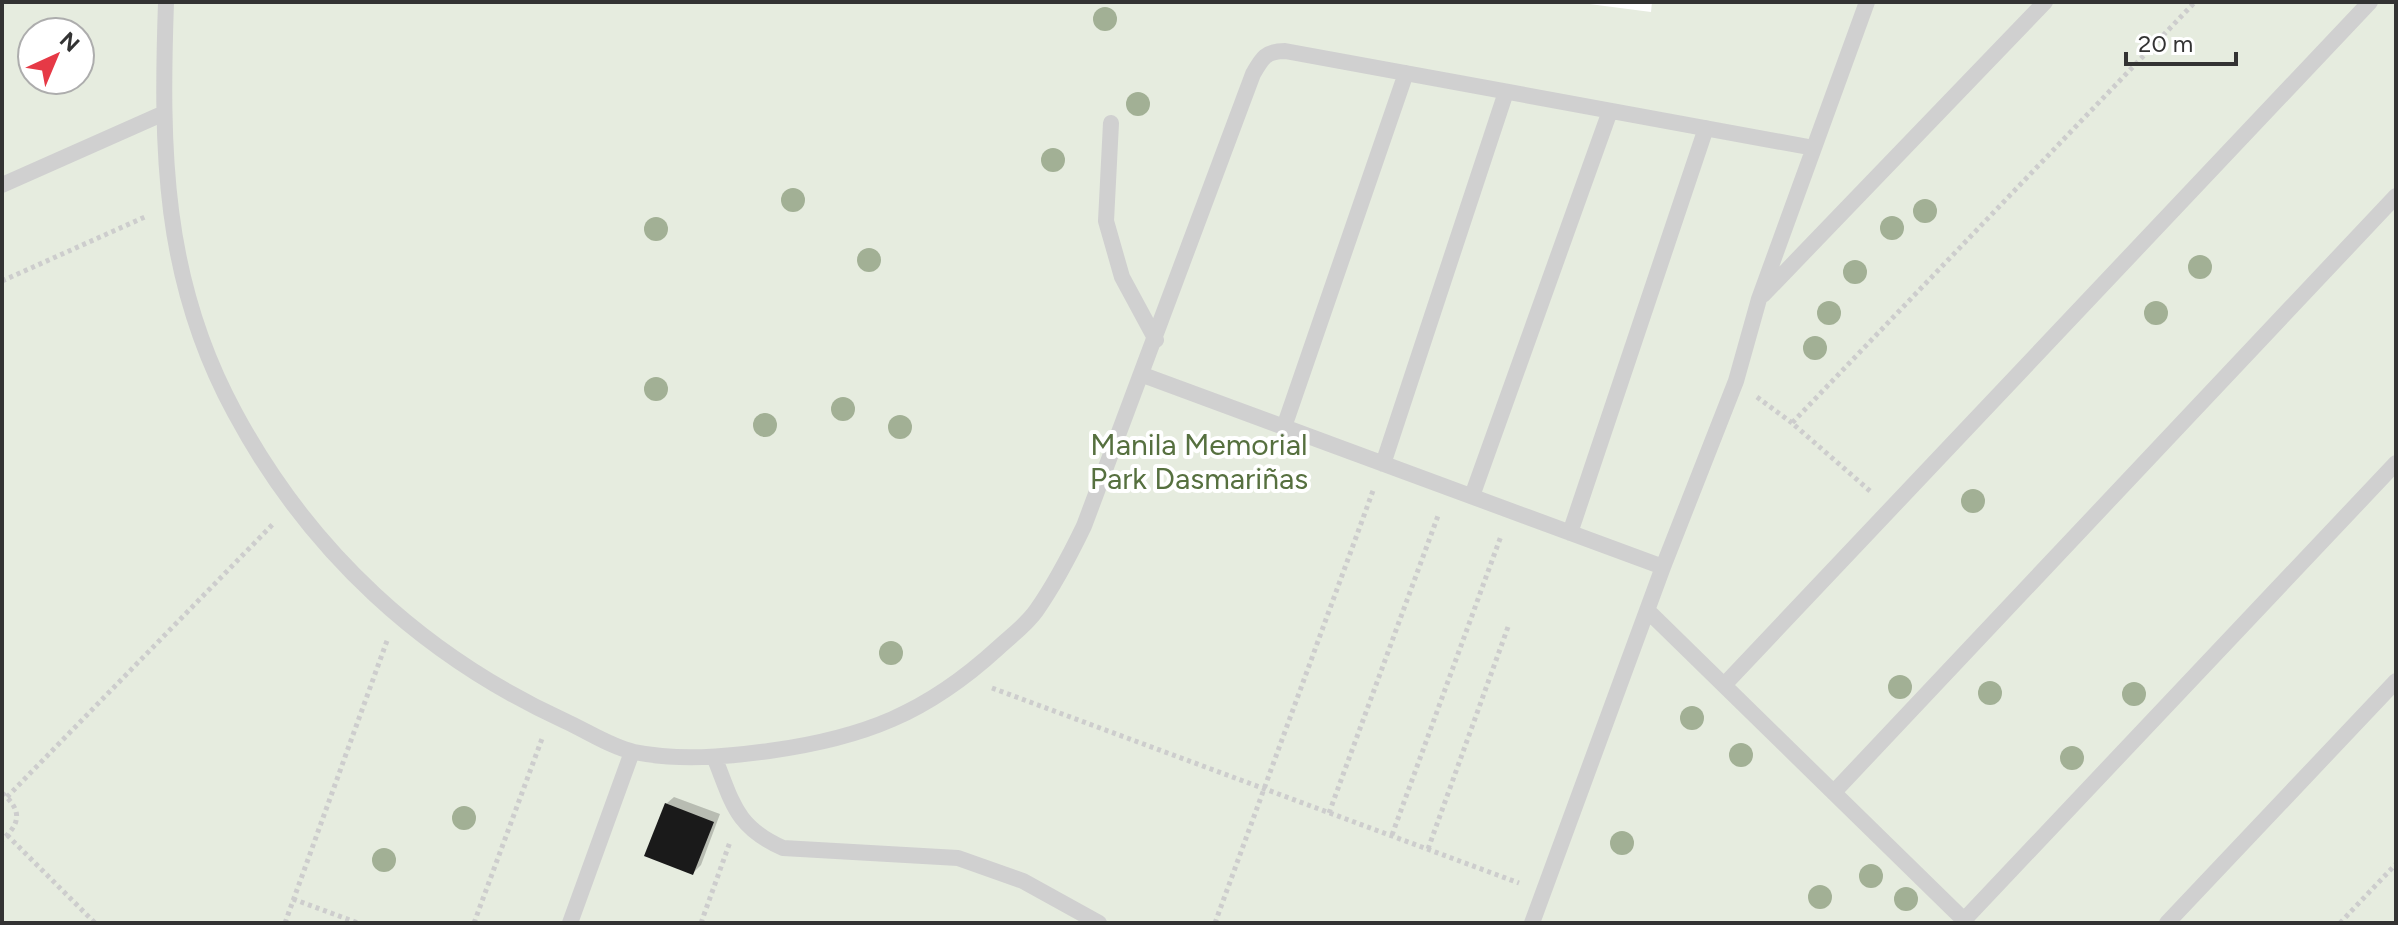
<svg xmlns="http://www.w3.org/2000/svg" width="2398" height="925" font-family="Figtree,sans-serif">
  <style>
    .green { fill: #e6ecdf; fill-rule: evenodd }
    .shadow { fill: #0003 }
    .building { fill: #1a1a1a }
    .lines { fill: none; stroke-linecap: round; stroke-linejoin: round }
    .path { stroke: #cdcdcd; stroke-width: 5; stroke-dasharray: 4 4; stroke-linecap: butt }
    .service { stroke: #d0d0d0; stroke-width: 16 }
    .tree { fill: #a2b095 }
    .labels { text-anchor: middle; stroke-width: 8; stroke-linejoin: round; paint-order: stroke }
    .park-label { font-size: 30px; fill: #56703f; stroke: #fff }
  </style>
  <rect width="100%" height="100%" fill="#fff"/>
  <!-- green -->
  <path class="green" d="M2,2H1574L1651,12L1652,2H2396V923H2ZM32,32H80V80H32Z"/>
  <!-- shadow -->
  <path class="shadow" d="M674,797L720,814L701,865L693,873L666,804Z"/>
  <!-- building -->
  <path class="building" d="M665,803L714,822L693,875L644,856Z"/>
  <g class="lines">
    <!-- path -->
    <path class="path" d="M2,281L147,216
      M1757,397L1792,423
      M1870,491L1792,423L2195,2
      M992,688L1519,883
      M2,793C22,810 21,823 2,840
      M7,797L274,523
      M1329,813L1439,513
      M7,835L95,923
      M1392,835L1501,536
      M1428,849L1508,627
      M293,899L358,923
      M285,923L388,638
      M474,923L543,736
      M701,923L730,842
      M1215,923L1374,488
      M2340,923L2396,864"/>
    <!-- service -->
    <path class="service" d="M166,2C161,149 162,279 235,413C309,551 423,656 565,721C587,731 611,747 634,752C679,761 725,757 769,751C864,738 927,713 998,648C1011,636 1026,625 1036,611C1055,584 1070,555 1084,526L1253,74C1262,58 1266,51 1285,51L1814,148
      M1111,123L1106,221L1122,277L1156,340
      M2,185L162,114
      M1763,295L2045,2
      M1143,375L1663,567
      M1284,427L1406,73
      M1383,464L1506,92
      M1472,496L1610,111
      M1570,533L1706,128
      M1648,611L1967,923
      M1725,684L2370,2
      M715,759C733,804 736,827 783,848L958,858L1023,881L1099,923
      M1834,792L2396,196
      M1964,920L2396,463
      M570,923L632,752
      M1532,923L1663,567L1736,381L1759,299L1867,2
      M2167,923L2396,681"/>
  </g>
  <!-- trees -->
  <g class="tree">
    <circle cx="1105" cy="19" r="12"/>
    <circle cx="1138" cy="104" r="12"/>
    <circle cx="1053" cy="160" r="12"/>
    <circle cx="793" cy="200" r="12"/>
    <circle cx="1925" cy="211" r="12"/>
    <circle cx="1892" cy="228" r="12"/>
    <circle cx="656" cy="229" r="12"/>
    <circle cx="869" cy="260" r="12"/>
    <circle cx="2200" cy="267" r="12"/>
    <circle cx="1855" cy="272" r="12"/>
    <circle cx="1829" cy="313" r="12"/>
    <circle cx="2156" cy="313" r="12"/>
    <circle cx="1815" cy="348" r="12"/>
    <circle cx="656" cy="389" r="12"/>
    <circle cx="843" cy="409" r="12"/>
    <circle cx="765" cy="425" r="12"/>
    <circle cx="900" cy="427" r="12"/>
    <circle cx="1973" cy="501" r="12"/>
    <circle cx="891" cy="653" r="12"/>
    <circle cx="1900" cy="687" r="12"/>
    <circle cx="1990" cy="693" r="12"/>
    <circle cx="2134" cy="694" r="12"/>
    <circle cx="1692" cy="718" r="12"/>
    <circle cx="1741" cy="755" r="12"/>
    <circle cx="2072" cy="758" r="12"/>
    <circle cx="464" cy="818" r="12"/>
    <circle cx="1622" cy="843" r="12"/>
    <circle cx="384" cy="860" r="12"/>
    <circle cx="1871" cy="876" r="12"/>
    <circle cx="1820" cy="897" r="12"/>
    <circle cx="1906" cy="899" r="12"/>
  </g>
  <g class="labels">
    <!-- park labels -->
    <g class="park-label">
      <text x="1199" y="455">Manila Memorial<tspan x="1199" dy="34">Park Dasmariñas</tspan></text>
    </g>
  </g>
  <!-- border -->
  <rect width="2398" height="925" fill="none" stroke="#333333" stroke-width="8"/>
  <!-- north arrow -->
  <g transform="translate(56 56) rotate(44)"><circle r="38" fill="#ffffff" stroke="#adadad" stroke-width="2"/>
  <path d="M0-6L14 30L0 20L-14 30Z" fill="#e63946"/>
  <text y="-12" font-size="22" font-weight="bold" text-anchor="middle" fill="#333333">N</text>
  </g>
  <!-- scale -->
  <path d="M2126 52v12h110v-12" fill="none" stroke="#333333" stroke-width="4"/>
  <text x="2138" y="52" font-size="24" fill="#333333" stroke="#ffffff" stroke-width="6" paint-order="stroke">20 m</text>
</svg>
